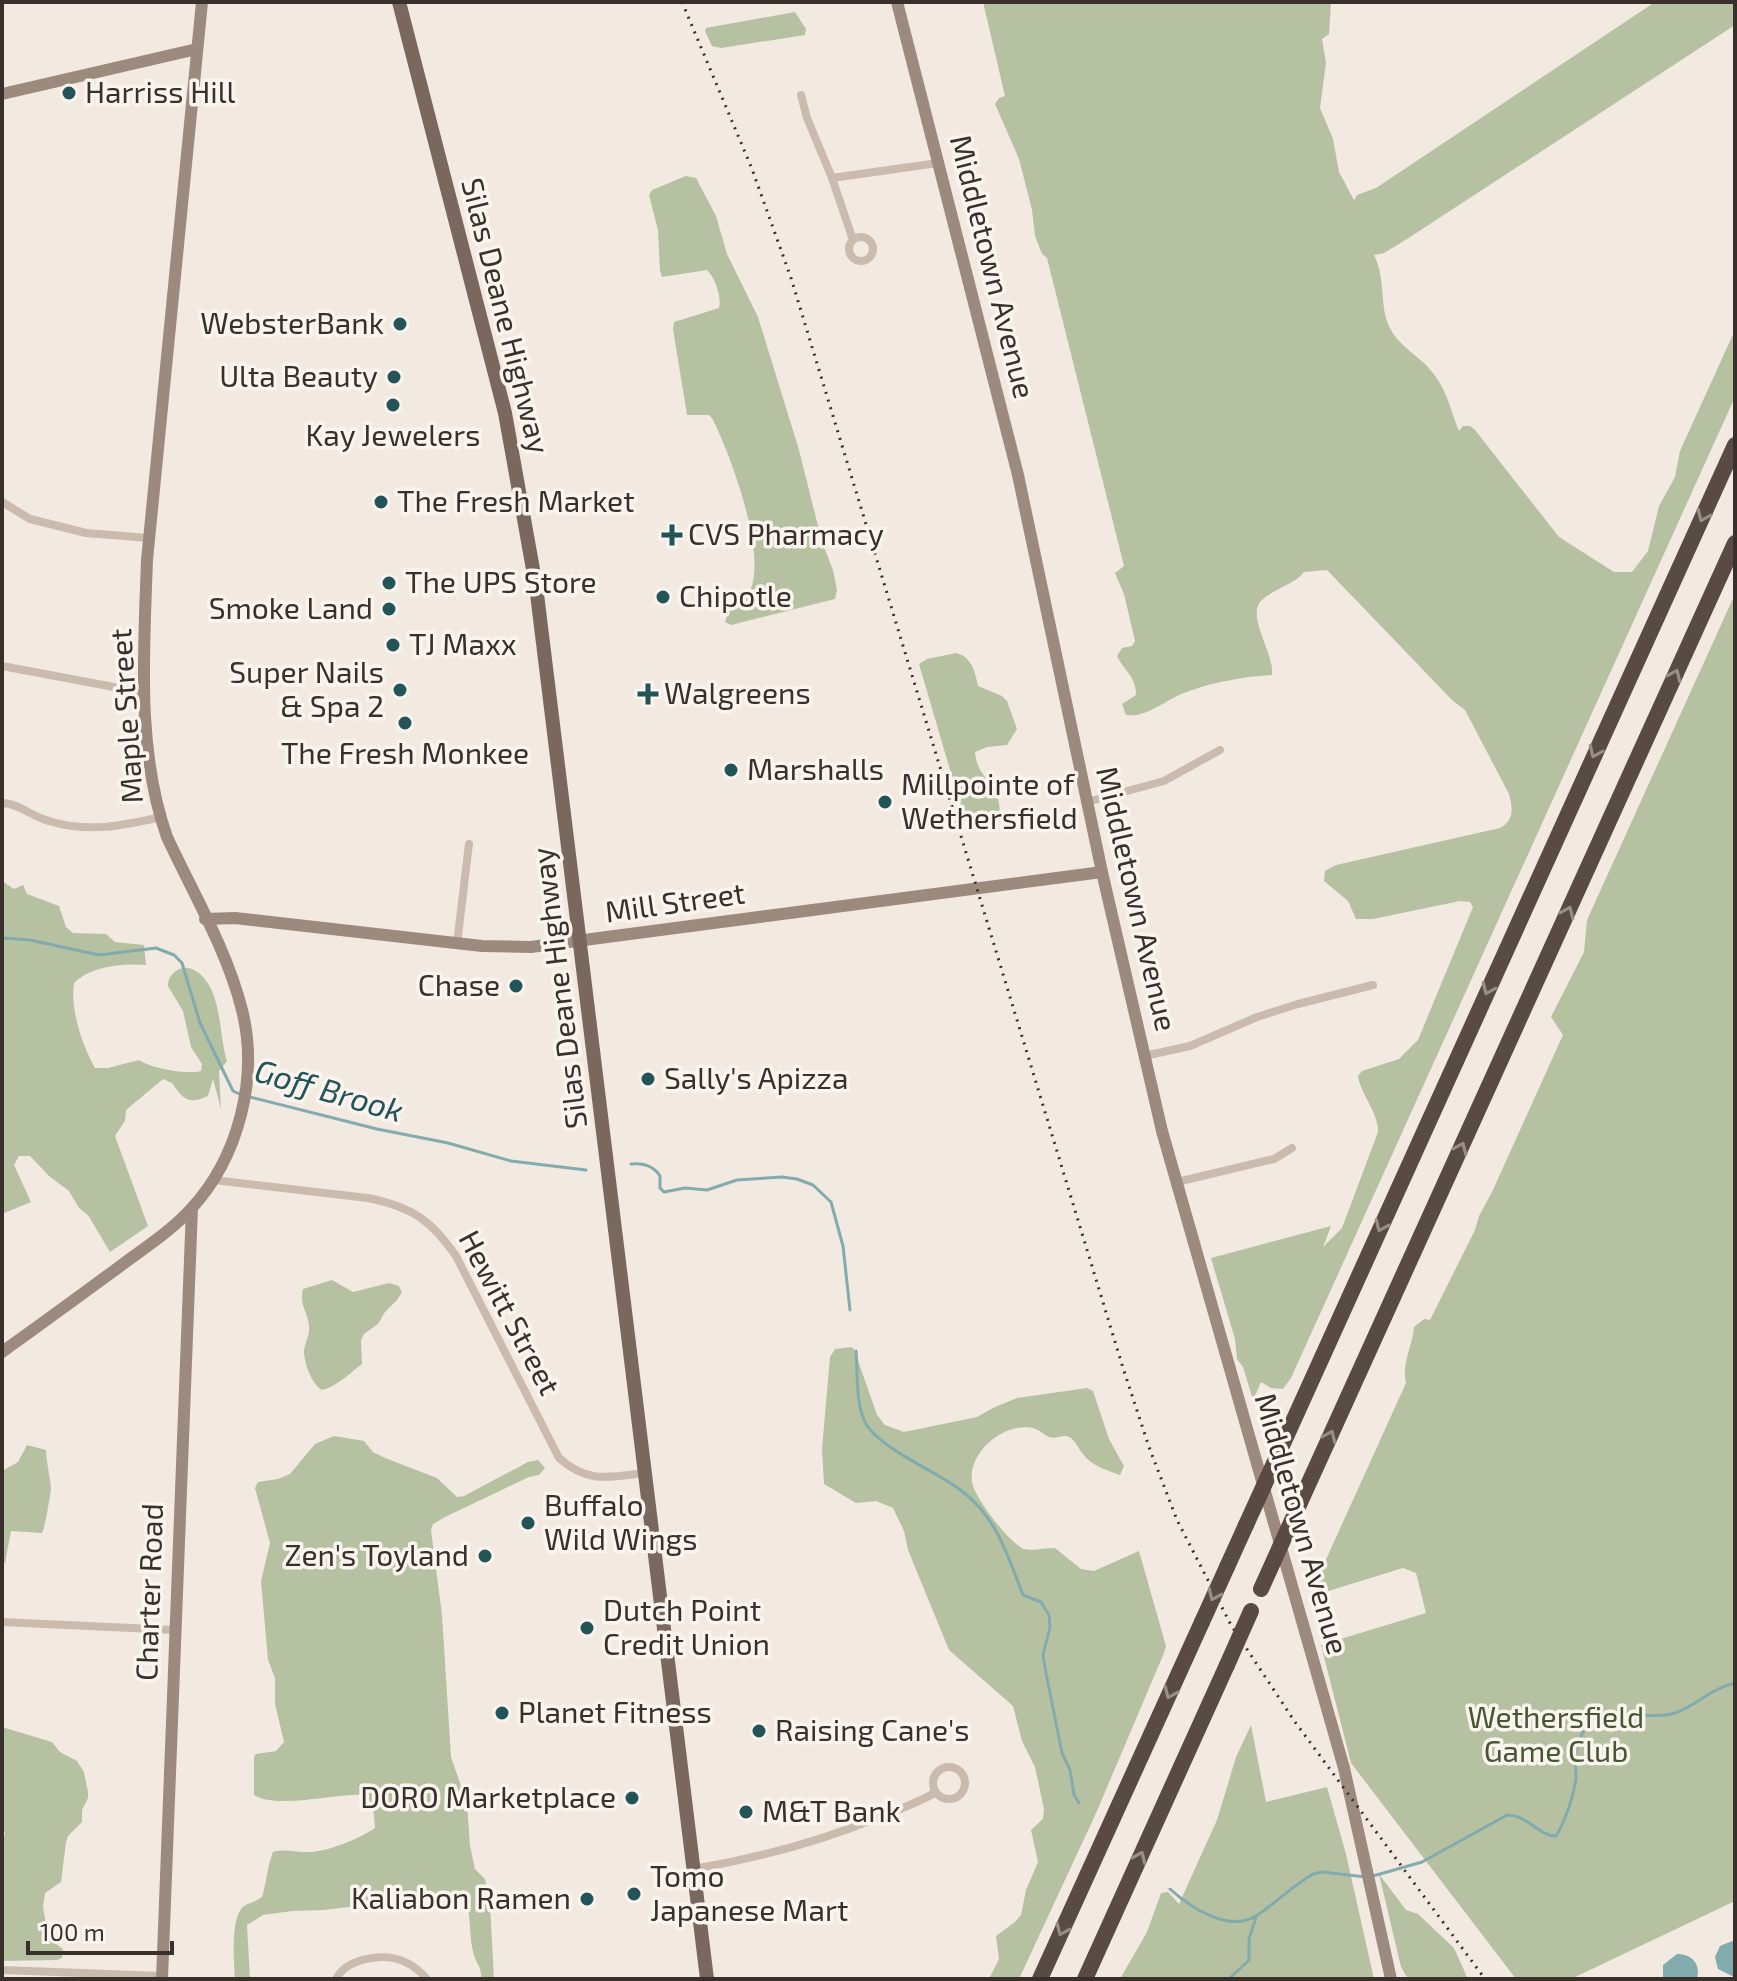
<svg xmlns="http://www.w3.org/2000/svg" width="1737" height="1981" font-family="'Exo 2',sans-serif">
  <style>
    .green { fill: #b6c1a2 }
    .water { fill: #82abad }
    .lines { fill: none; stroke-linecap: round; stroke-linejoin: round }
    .stream { stroke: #82abad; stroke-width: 3 }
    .street { stroke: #cabbae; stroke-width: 8 }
    .secondary { stroke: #9d8a7f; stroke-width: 12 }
    .primary { stroke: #7a675e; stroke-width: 14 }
    .highway { stroke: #594a43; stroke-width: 16 }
    .rail { stroke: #39302c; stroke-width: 3; stroke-dasharray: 2 6; stroke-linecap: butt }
    .highway-bridge { stroke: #594a43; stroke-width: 16 }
    .oneway { stroke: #998e87 }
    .poi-dot { fill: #235458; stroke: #faf4ee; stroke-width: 3 }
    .labels { text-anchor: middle; stroke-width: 7; stroke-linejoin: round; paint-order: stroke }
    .poi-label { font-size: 30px; fill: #39302c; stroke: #faf4ee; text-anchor: start }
    .street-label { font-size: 30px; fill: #39302c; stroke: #faf4ee }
    .park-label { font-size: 30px; fill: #485631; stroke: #faf4ee }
    .water-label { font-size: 32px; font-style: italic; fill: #235458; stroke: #faf4ee }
  </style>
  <rect width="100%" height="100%" fill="#f2eae1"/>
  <!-- green -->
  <path class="green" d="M983,2H1331L1329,34L1322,39L1326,63L1320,108L1333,139L1339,172L1354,200L1357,195L1376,188L1655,2H1735V25L1407,239L1384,253L1374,255C1386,278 1379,307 1390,328C1397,343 1413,353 1425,364C1447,387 1448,403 1459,431L1463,426H1470L1475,430L1559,537L1614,572H1632L1648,551L1659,506L1675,477L1680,451L1735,330V397L1291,1378L1283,1389L1271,1388L1261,1382L1253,1400L1243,1367L1237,1359L1235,1339L1211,1258L1331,1226L1323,1247L1342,1228L1378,1132C1379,1114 1361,1095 1358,1076L1362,1071L1399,1059L1418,1040L1473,907L1470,902L1460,901L1373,919H1356L1348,901L1324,881L1325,871L1336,865L1500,828C1514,820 1513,809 1509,794L1465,710L1453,701L1327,570L1304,572C1297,583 1273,589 1261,601C1246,616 1275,654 1272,675C1246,676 1209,683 1184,693C1165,700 1147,718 1126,715L1122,704L1136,695C1136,676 1124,671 1117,656L1122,648L1132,646L1135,641L1124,594L1115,573L1124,566L1047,258L1042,254L1035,236L1032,210L1019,159L995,104L999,98L1005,96Z
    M795,12L806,29L805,35L721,48L712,46L705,31L706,28Z
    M686,176L696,178L716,216L727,254L758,317L799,450L822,542L833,570L837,590L835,599L731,625L725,622L730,607C734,604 742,601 746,597C773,565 729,451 712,418L709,415H687L673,329L674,322L719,308C722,298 715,277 707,270L662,277L660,271L658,230L649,195L652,190Z
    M1735,594V1901L1571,1979H1516L1351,1763L1321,1645L1426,1613L1416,1573L1403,1568L1309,1597L1406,1383C1401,1364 1413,1345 1414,1327L1424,1319L1430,1320L1475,1230L1479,1216L1492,1192L1563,1035L1551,1017L1584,952L1587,920Z
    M956,653C972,657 975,672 978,686L1002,696L1007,701L1017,729L1007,745L987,747L975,752C977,771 984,774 993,787C998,793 1001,811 1000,819L970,827L965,821L919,664L927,659Z
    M2,881L14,889L23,885L27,894L59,906L66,927L73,933L106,934L115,942L144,945L146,965C123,963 91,966 74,983C70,1009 82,1045 95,1068H108L139,1060C150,1068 187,1075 201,1071L202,1064L191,1047L183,1011L168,986C168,980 170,975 176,971C182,967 188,967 194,970C223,986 218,1033 227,1061L219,1071L221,1109L213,1079L208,1096C188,1105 183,1099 172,1083L163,1079L126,1110L125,1121L115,1136L148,1226L110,1252L88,1215L79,1208L69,1191L49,1176L30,1156H19L14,1165L31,1202L2,1214Z
    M332,1280L353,1292L389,1283L399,1286L402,1292L397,1300L385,1312L378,1324L364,1334L361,1340L362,1364C350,1373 336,1387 322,1390C312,1384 304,1364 304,1351C305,1342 310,1335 309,1326C308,1311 299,1307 303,1289Z
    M851,1347L854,1349L877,1415L885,1425L904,1432L977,1417L995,1407L1017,1398L1087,1388L1093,1391L1109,1439L1124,1466L1120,1475C1106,1470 1092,1466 1083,1454C1079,1450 1077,1443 1072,1439C1065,1432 1058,1440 1049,1437C1044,1435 1040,1430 1033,1428C1004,1422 968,1452 972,1482C974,1497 1010,1544 1024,1549C1033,1551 1045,1548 1055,1548L1081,1569L1094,1571L1139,1551L1166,1646L1164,1653L1097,1811L1019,1979H989L999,1959L996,1936L1015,1922L1021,1915L1026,1890L1038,1862L1031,1830L1043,1819L1044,1809L1035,1767L1022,1741L1013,1706L949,1650L908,1550L904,1531L893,1508L876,1501L856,1503L824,1484L822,1449L830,1357L835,1349Z
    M334,1436L364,1441L373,1452L385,1458L437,1478L457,1497L464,1496L528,1462L538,1460L545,1468L539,1475L529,1477L445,1517L433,1524L431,1530L442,1615L451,1757L467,1803L470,1846L475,1869L485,1879L490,1905L494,1979H481C482,1968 477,1965 474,1955C468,1936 472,1916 465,1897L459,1895L430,1894L398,1900L373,1909L357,1906L324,1910L292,1911L263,1915L247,1925L250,1979H235C234,1963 230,1916 244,1906C249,1903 257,1901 262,1897C267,1881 267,1867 273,1852C286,1848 297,1853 311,1852C329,1851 361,1838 375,1828L373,1806L366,1795C338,1792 278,1810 254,1795V1757L256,1754L276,1751L284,1742L275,1704V1678L268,1660L261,1581L270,1543L255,1488L258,1482L278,1479L290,1474L315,1444Z
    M27,1445L46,1450C46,1461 51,1481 51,1489C50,1497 45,1528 42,1533L11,1531L5,1563H2V1471L18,1462Z
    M1251,1725L1266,1802L1327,1787L1346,1854L1374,1979H1120L1147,1932L1161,1893L1168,1892L1179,1904L1217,1820L1236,1757Z
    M2,1727L52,1742L60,1752L77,1761L84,1772L88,1792V1798L82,1810V1822L68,1836L66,1842L61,1882L45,1893L43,1906L48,1938L63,1949L62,1958L57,1960L2,1961V1838L5,1834L2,1821Z
    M1379,1874L1406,1910L1418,1914L1454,1948L1468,1979H1414L1406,1976L1401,1967Z"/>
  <!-- water -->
  <path class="water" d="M1735,1940V1977H1734L1718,1969L1715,1957L1720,1946Z
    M1677,1954C1692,1954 1701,1964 1697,1979H1663V1965Z"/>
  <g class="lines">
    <!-- stream -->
    <path class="stream" d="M2,938L30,940L99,955L156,948L174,955L182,963L200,1023L233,1091L242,1095
      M250,1097L377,1129L448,1143L511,1161L586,1170
      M631,1164C643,1163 653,1165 660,1176V1188L664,1192L685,1188L707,1190L737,1180L782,1177L797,1179L813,1185L831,1202L843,1246L850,1310
      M856,1351C858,1372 855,1404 866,1424C882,1450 936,1471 962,1491C998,1519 1007,1555 1023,1595L1041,1602L1049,1615L1050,1627L1043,1655L1046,1673L1062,1753L1070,1770L1074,1795L1079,1803
      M1373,1876L1422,1862L1507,1815C1528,1815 1537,1835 1556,1836C1565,1822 1574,1795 1576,1778C1576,1768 1574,1757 1577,1747C1595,1688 1636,1725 1675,1713C1697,1706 1709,1689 1735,1683
      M1170,1889C1190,1907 1228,1933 1256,1916C1276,1903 1292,1886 1313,1874L1322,1872L1366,1877
      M1229,1979L1249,1960V1939L1256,1917"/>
    <!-- street -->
    <path class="street" d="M801,95L807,118L832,178L938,163
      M832,178L853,240
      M849 249a12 12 0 1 1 24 0a12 12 0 1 1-24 0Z
      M2,502L30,519L86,533L149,538
      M2,666L146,693
      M1087,802L1164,781L1220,750
      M2,803C18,803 33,817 49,821C88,833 122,826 161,817
      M457,944L469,844
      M1144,1056L1190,1046L1257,1017L1298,1004L1373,985
      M214,1180L368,1198C412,1207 431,1220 456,1256L559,1458C588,1484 610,1477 645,1473
      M1177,1182L1274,1159L1292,1148
      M2,1622L174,1630
      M933 1783a16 16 0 1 1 32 0a16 16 0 1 1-32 0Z
      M694,1869C758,1858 819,1842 879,1817C898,1810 918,1803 936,1792
      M2,1970L162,1976
      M336,1979C342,1968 350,1964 362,1960C388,1953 409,1958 427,1979"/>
    <!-- secondary -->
    <path class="secondary" d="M897,2L1018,475L1102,872L1162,1131L1344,1768L1391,1979
      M2,94L197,49
      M205,919L235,918L482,946L531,947L1102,872
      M2,1352C40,1325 78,1297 115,1270C141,1250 169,1233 191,1209C239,1157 259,1077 242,1010C227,950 193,893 167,837C136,750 144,650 147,560L202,2
      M162,1979L192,1208"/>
    <!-- primary -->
    <path class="primary" d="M399,2L505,413L536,586L707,1979"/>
    <!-- highway -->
    <path class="highway" d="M1281,1448L1735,445
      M1298,1507L1735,543
      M1227,1567L1246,1525
      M1040,1979L1202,1622
      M1085,1979L1227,1665"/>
    <!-- rail -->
    <path class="rail" d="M682,2L752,169L791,278L1123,1368L1149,1447L1177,1520L1231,1625L1295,1722L1485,1979"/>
    <!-- highway-bridge -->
    <path class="highway-bridge" d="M1246,1525L1281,1448
      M1261,1589L1298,1507
      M1202,1622L1227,1567
      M1227,1665L1251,1611"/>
  </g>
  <!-- one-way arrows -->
  <defs><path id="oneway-chevron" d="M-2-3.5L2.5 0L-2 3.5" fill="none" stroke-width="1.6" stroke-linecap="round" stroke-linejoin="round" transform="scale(2)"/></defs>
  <g class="oneway">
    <use href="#oneway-chevron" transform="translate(1703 516) rotate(114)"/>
    <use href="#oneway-chevron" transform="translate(1675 675) rotate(-66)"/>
    <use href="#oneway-chevron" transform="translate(1595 752) rotate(114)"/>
    <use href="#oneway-chevron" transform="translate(1568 912) rotate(-66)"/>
    <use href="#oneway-chevron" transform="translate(1488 989) rotate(114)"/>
    <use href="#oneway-chevron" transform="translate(1461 1148) rotate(-66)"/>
    <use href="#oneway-chevron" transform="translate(1381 1226) rotate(114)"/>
    <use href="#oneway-chevron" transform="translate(1330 1436) rotate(-66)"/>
    <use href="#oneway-chevron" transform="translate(1214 1595) rotate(114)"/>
    <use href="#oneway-chevron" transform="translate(1170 1693) rotate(114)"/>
    <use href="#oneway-chevron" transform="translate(1140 1857) rotate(-66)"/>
    <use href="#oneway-chevron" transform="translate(1062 1930) rotate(114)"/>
  </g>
  <!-- markers -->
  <g class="poi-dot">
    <circle cx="69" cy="93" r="8"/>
    <circle cx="400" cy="324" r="8"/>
    <circle cx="394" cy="377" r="8"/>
    <circle cx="393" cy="405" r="8"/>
    <circle cx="381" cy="502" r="8"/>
    <path d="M668 523h8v8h8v8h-8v8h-8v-8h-8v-8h8z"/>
    <circle cx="389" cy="583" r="8"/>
    <circle cx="663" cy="597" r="8"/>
    <circle cx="389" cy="609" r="8"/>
    <circle cx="393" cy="645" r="8"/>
    <circle cx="400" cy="690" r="8"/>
    <path d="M644 682h8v8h8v8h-8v8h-8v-8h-8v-8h8z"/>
    <circle cx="405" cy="723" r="8"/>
    <circle cx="731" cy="770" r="8"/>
    <circle cx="885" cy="802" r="8"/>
    <circle cx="516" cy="986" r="8"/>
    <circle cx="648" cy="1079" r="8"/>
    <circle cx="528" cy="1523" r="8"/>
    <circle cx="485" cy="1556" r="8"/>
    <circle cx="587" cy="1628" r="8"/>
    <circle cx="502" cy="1713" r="8"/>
    <circle cx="759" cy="1731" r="8"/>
    <circle cx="632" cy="1798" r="8"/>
    <circle cx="746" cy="1812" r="8"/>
    <circle cx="634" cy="1894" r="8"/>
    <circle cx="587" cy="1899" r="8"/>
  </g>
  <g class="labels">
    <!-- poi labels -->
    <g class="poi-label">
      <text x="85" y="103">Harriss Hill</text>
      <text x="384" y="334" text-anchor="end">WebsterBank</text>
      <text x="378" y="387" text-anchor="end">Ulta Beauty</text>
      <text x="393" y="446" text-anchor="middle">Kay Jewelers</text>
      <text x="397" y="512">The Fresh Market</text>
      <text x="688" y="545">CVS Pharmacy</text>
      <text x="405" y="593">The UPS Store</text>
      <text x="679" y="607">Chipotle</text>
      <text x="373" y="619" text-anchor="end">Smoke Land</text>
      <text x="409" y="655">TJ Maxx</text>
      <text x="384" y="683" text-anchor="end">Super Nails<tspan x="384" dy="34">&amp; Spa 2</tspan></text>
      <text x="664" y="704">Walgreens</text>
      <text x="405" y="764" text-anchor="middle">The Fresh Monkee</text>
      <text x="747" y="780">Marshalls</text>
      <text x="901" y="795">Millpointe of<tspan x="901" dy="34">Wethersfield</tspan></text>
      <text x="500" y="996" text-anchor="end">Chase</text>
      <text x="664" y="1089">Sally's Apizza</text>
      <text x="544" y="1516">Buffalo<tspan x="544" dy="34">Wild Wings</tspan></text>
      <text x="469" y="1566" text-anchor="end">Zen's Toyland</text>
      <text x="603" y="1621">Dutch Point<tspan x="603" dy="34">Credit Union</tspan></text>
      <text x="518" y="1723">Planet Fitness</text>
      <text x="775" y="1741">Raising Cane's</text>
      <text x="616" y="1808" text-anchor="end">DORO Marketplace</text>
      <text x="762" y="1822">M&amp;T Bank</text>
      <text x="650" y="1887">Tomo<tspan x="650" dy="34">Japanese Mart</tspan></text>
      <text x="571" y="1909" text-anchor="end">Kaliabon Ramen</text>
    </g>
    <!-- street labels -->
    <g class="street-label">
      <text transform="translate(992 267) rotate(76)" y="10">Middletown Avenue</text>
      <text transform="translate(505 316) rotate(76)" y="10">Silas Deane Highway</text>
      <text transform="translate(127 716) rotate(-94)" y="10">Maple Street</text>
      <text transform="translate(1136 899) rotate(77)" y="10">Middletown Avenue</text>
      <text transform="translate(675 903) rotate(-8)" y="10">Mill Street</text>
      <text transform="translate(560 988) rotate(-97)" y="10">Silas Deane Highway</text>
      <text transform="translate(509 1313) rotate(62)" y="10">Hewitt Street</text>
      <text transform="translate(1301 1524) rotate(74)" y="10">Middletown Avenue</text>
      <text transform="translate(150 1592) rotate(-88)" y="10">Charter Road</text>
    </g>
    <!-- park labels -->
    <g class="park-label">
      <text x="1556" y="1728">Wethersfield<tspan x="1556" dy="34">Game Club</tspan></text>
    </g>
    <!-- water labels -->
    <g class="water-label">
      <text transform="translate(329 1091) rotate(16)" y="11">Goff Brook</text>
    </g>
  </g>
  <!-- border -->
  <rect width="1737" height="1981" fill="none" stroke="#39302c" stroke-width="8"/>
  <!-- scale -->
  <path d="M28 1941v12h144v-12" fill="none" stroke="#39302c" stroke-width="4"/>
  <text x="40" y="1941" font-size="24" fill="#39302c" stroke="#faf4ee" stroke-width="6" paint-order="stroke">100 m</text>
</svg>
